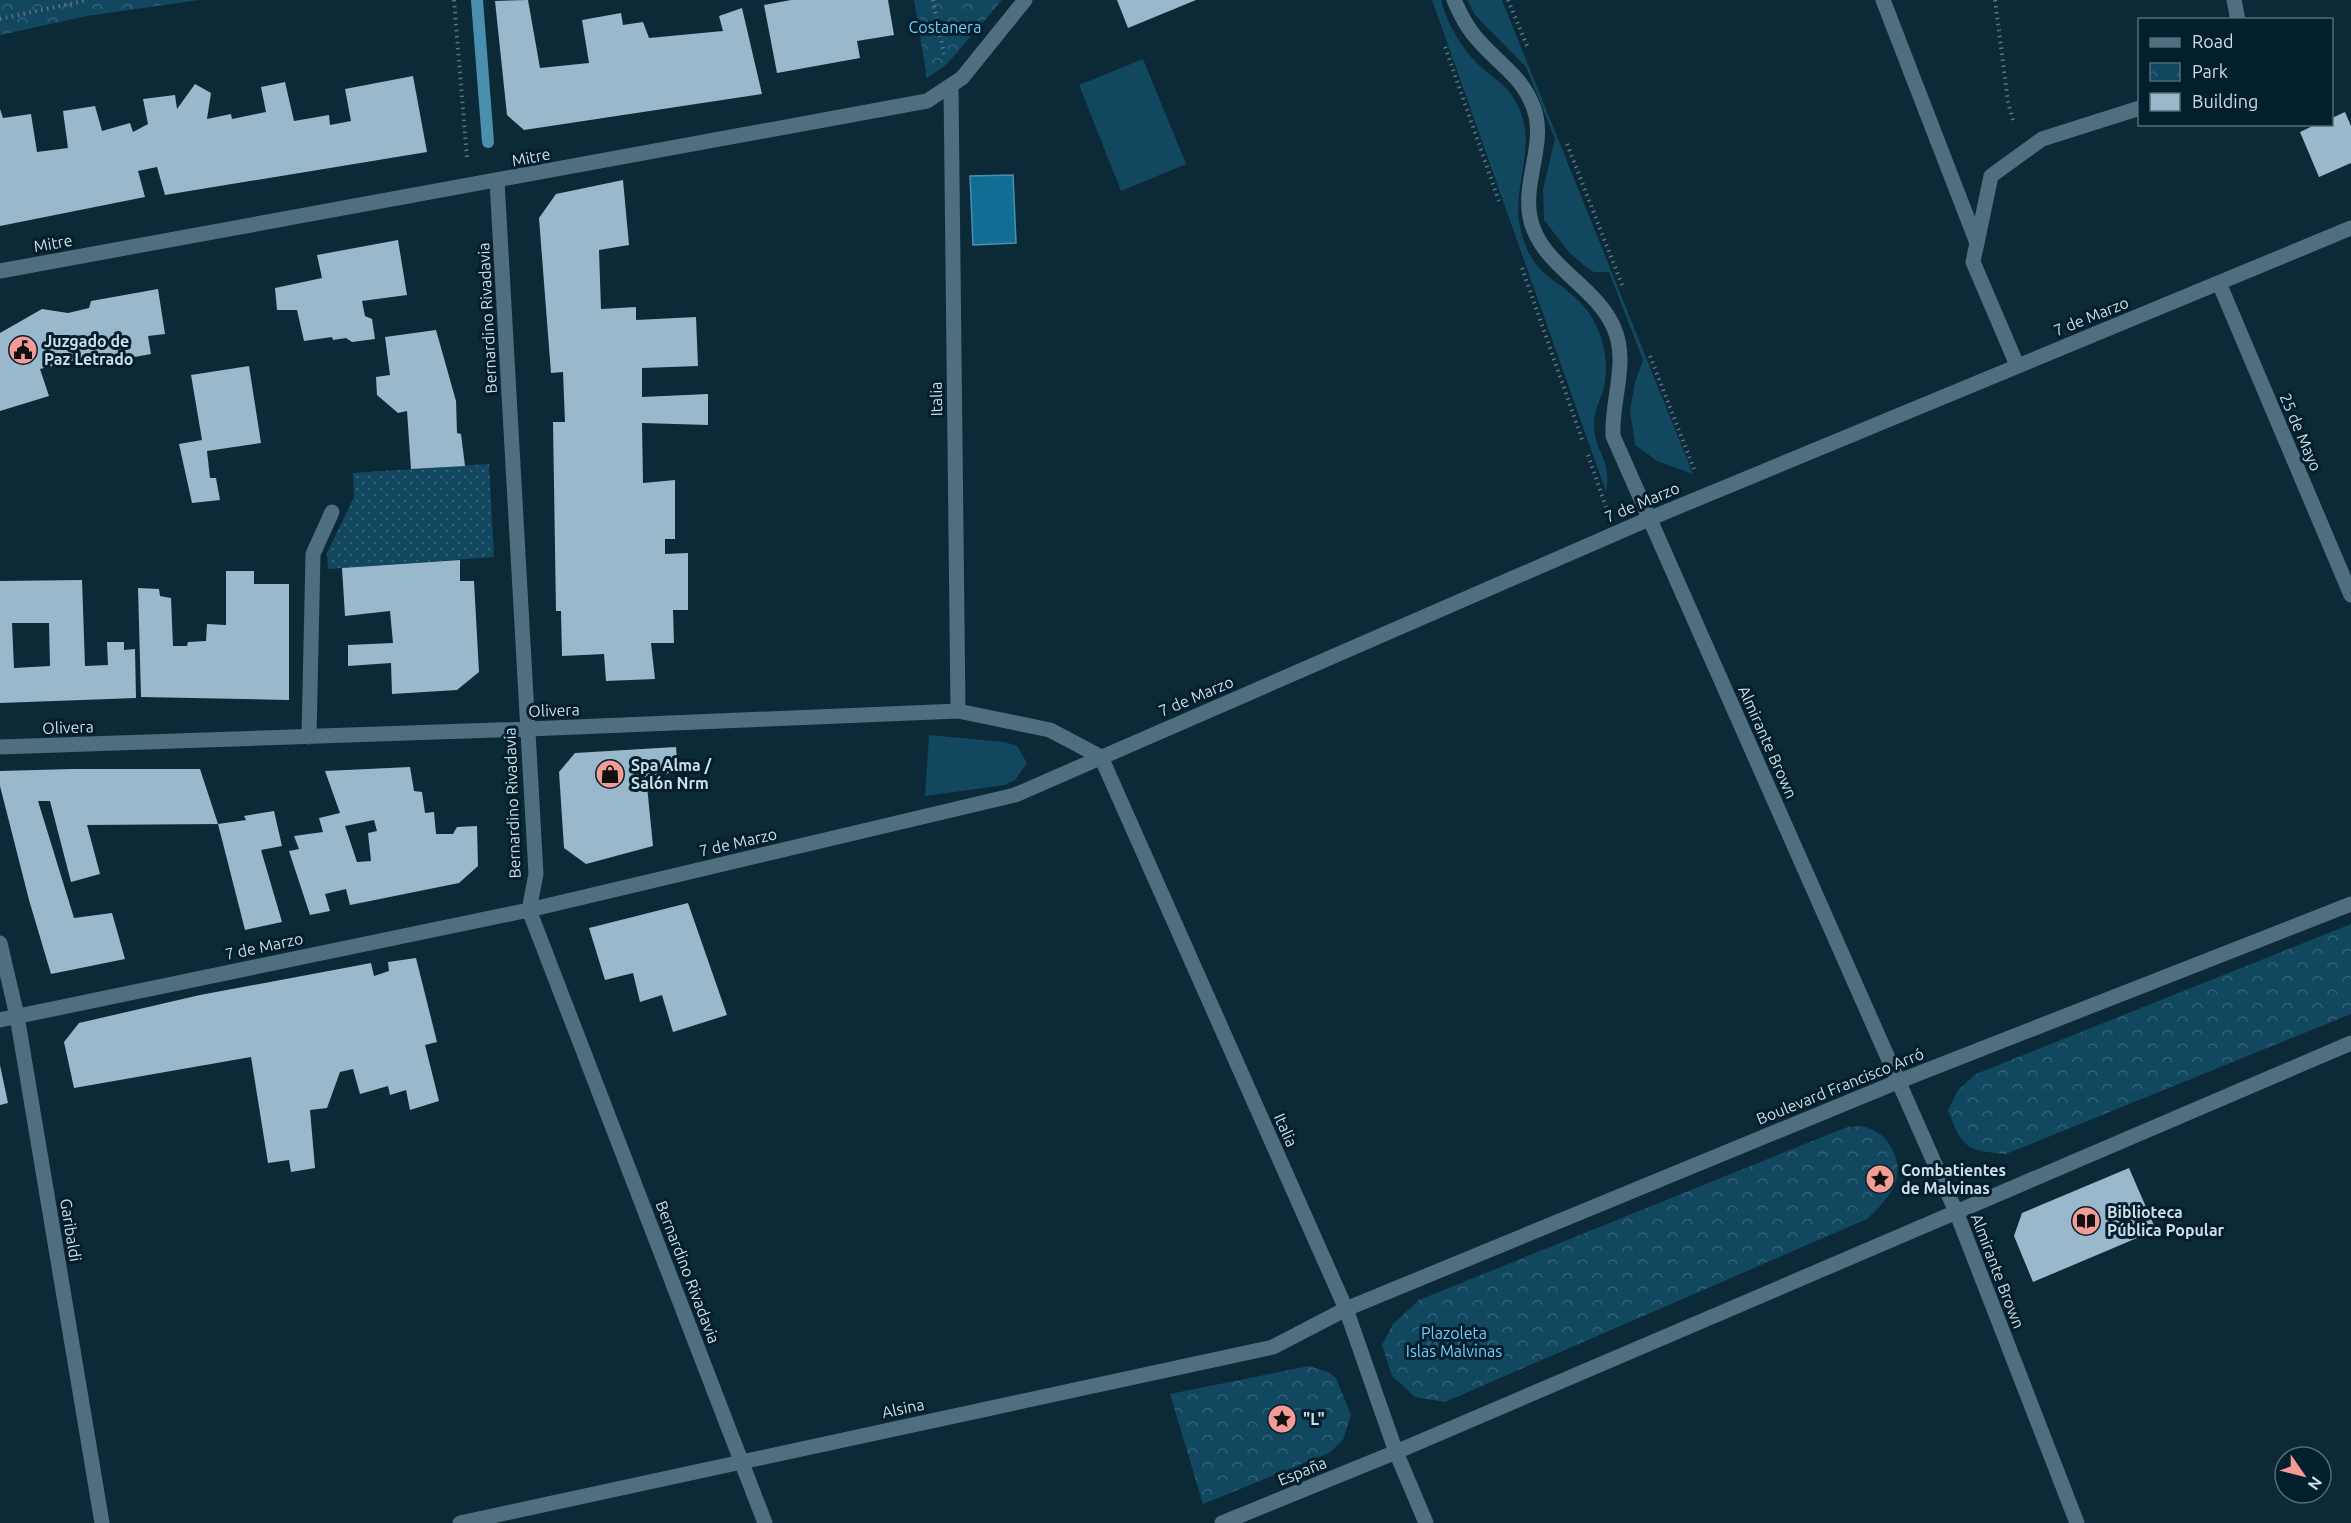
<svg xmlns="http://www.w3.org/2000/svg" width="2351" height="1523" font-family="Ubuntu,sans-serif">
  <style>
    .grass { fill: #124760 }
    .park { fill: url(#park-crowns) }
    .garden { fill: url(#garden-dots) }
    .water { fill: #126d94; stroke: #4a8fad; stroke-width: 1.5 }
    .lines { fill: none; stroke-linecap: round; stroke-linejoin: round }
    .stream { stroke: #4a8fad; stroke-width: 12 }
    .building { fill: #99b8cb; fill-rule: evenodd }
    .path { stroke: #5d7480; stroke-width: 4; stroke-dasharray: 1.5 4.5; stroke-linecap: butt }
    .minor { stroke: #4f6e7f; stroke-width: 15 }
    .labels { text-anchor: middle; stroke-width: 6; stroke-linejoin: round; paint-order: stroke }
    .park-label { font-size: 16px; fill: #77cbf8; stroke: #031f2d }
    .street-label { font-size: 16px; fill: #cedee7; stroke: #031f2d }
    .poi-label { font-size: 16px; font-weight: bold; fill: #cedee7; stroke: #031f2d; text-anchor: start }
  </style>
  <defs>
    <pattern id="park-crowns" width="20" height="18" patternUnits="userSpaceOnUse" patternTransform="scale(1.5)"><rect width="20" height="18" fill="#124760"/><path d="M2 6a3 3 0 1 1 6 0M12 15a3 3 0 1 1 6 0" fill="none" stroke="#336177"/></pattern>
    <pattern id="garden-dots" width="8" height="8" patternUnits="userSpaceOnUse" patternTransform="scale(1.5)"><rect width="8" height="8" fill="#124760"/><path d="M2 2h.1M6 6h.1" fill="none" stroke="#336177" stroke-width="1.8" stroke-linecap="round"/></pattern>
  </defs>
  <rect width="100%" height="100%" fill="#0c2937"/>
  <!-- grass -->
  <path class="grass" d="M1432,0H1441C1447,24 1462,49 1480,66C1500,84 1510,86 1521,113C1536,152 1510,191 1521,231C1534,283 1563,277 1589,313C1604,335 1610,365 1603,391C1599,403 1593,414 1594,427C1596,455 1612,459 1606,492Z
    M1467,0H1502L1693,474L1657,461L1635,445L1630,410L1635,382L1643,360L1609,272H1594L1586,267L1569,252L1544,220L1543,189L1555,139L1526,67L1475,15Z
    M1143,59L1186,164L1121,191L1079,85Z
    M929,735L1005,742L1017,746L1027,763L1015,780L1005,785L925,796Z"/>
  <!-- park -->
  <path class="park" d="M0,0H199L87,16L0,35Z
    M914,0H1002L946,65L927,78Z
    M2351,924V1014L2006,1154C1967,1151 1962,1148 1948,1110L1958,1090L1976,1074Z
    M1862,1126C1878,1131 1886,1136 1893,1151C1907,1179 1887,1200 1867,1219L1445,1402L1415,1397L1392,1376L1382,1345L1393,1324L1419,1300L1832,1133L1848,1127Z
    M1309,1366L1328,1372L1336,1378L1351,1415L1343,1440L1329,1453L1203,1504L1170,1394Z"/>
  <!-- garden -->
  <path class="garden" d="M489,464L494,557L328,569L327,553L354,497L353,473Z"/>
  <!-- water -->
  <path class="water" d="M1013,175L1016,243L973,245L970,176Z"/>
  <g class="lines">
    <!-- stream -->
    <path class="stream" d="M477,0L488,142"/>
  </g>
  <!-- building -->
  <path class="building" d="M528,0L540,68L589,63L582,20L621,13L623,25L643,22L649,38L723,31L719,16L742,8L762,94L524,130L507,115L495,1Z
    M791,0H888L894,35L857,41L860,58L777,73L764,5Z
    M1117,0H1196L1128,28Z
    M413,76L427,152L165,195L157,167L138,171L145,197L0,226V109L3,118L31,114L37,152L68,148L63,111L95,106L102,131L130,123L133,132L148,124L143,99L175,95L177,109L195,84L211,93L207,119L231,114L232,119L266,112L261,87L285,82L294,121L329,115L330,125L351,121L345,89Z
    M2345,112L2351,126V163L2319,177L2300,132L2317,124H2332V118Z
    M623,180L629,245L599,250L601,309L636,307V320L696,317L698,366L642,368V397L708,394V425L642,423L643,483L675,480V539H665V554L688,553V610H673L674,643H651L655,679L606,681L604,654L562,656L561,611H556L553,422H565L563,372L551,373L539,218L556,194Z
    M398,240L407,295L362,301L365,316L372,319L375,339L352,342L346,338L333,340L332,337L304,341L297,310H277L275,288L322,278L317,255Z
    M158,289L165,334L148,336L151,354L80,367L77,360L40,369L49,396L0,411V333L42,309L68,313L89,308L91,301Z
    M436,330L456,401L457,433L461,434L465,466L411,469L407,411L398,413L377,395L376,377L390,375L385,337Z
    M249,366L261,443L207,451L210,478H216L220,500L192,503L179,444L202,440L191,375Z
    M460,560V581H474L479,672L457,690L392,694L391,663L348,666V645L393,643L390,611L345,616L342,568Z
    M226,571H254V584H289V700L141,697L138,588L159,589L160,596L171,598L173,646H187L188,642L206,641L207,624L226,625Z
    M82,580L85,666L108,665L107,642H124V650L135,649L136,698L0,703V581ZM12,623H49L50,666L14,668Z
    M676,747L678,772L646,776L653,846L586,864L564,848L559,772L575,753Z
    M410,767L414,791L422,792L425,813L434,812L436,834H453L457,827L477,826L478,866L459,883L350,905L346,889L325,894L330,911L310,915L289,851L299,849L294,836L323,832L319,818L340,813L325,771ZM374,820L377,831L368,833L371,861L357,862L345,826Z
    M72,769H200L218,824L87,825L100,874L71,882L50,801H38L74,918L112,913L125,959L51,974L29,900L0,786V771Z
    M274,811L282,846L261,850L282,922L245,930L218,824L246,820L244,816Z
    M688,903L727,1015L673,1032L662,995L640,1002L633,973L605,980L589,928Z
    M416,958L437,1042L425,1045L439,1101L410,1110L406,1090L390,1095L388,1086L360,1094L353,1069L340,1072L327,1108L310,1110L315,1168L291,1172L289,1160L268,1163L251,1057L74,1088L64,1042L79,1023L200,995L371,963L374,976L389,971L388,962Z
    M0,1065L8,1103L0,1105Z
    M2129,1168L2156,1230L2033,1282L2014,1236L2022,1213Z"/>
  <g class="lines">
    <!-- path -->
    <path class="path" d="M454,0L467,158
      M933,0L944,54
      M1508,0L1528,48
      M1995,0L2008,102L2014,124
      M0,19L88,0
      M1445,47L1499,201
      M1567,144L1622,285
      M1522,268L1583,442
      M1650,356L1694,469
      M1588,455L1606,507"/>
    <!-- minor -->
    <path class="minor" d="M1454,0C1461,16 1468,30 1480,42C1501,66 1523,77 1534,109C1546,143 1523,181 1530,217C1539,265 1595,284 1614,328C1629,363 1611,400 1613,436L1957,1214L2077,1523
      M1883,0L1977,243
      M2234,0L2238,20
      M951,87L958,711
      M497,181L536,874L529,910L765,1523
      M0,271L927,101L962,78L1025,0
      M2219,283L2351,595
      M2017,365L1973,262L1991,176L2042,139L2140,108
      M309,737L313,554L332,512
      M0,747L528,729L958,711L1050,730L1101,757
      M1101,757L1346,1309L1396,1452L1426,1523
      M0,943L17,1016L102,1523
      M0,1020L529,910L1015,795L1651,518L2351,228
      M460,1523L1273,1347L1346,1309L1897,1082L2351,904
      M1222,1523L1396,1452L2351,1043"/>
  </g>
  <!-- icons -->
  <defs>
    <g id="civic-disc" transform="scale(1.5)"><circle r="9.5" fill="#f59b96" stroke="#031f2d"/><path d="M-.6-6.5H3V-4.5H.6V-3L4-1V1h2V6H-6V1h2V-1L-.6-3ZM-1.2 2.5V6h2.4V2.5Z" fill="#111"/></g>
    <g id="shop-disc" transform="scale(1.5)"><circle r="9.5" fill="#f59b96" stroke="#031f2d"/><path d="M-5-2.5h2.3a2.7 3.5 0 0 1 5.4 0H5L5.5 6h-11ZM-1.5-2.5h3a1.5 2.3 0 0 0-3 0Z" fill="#111"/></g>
    <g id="sight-disc" transform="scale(1.5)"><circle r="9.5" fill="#f59b96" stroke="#031f2d"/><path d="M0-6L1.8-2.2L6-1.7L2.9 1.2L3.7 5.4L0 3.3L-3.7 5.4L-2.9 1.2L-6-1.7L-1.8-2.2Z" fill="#111"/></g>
    <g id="library-disc" transform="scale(1.5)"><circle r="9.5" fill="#f59b96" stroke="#031f2d"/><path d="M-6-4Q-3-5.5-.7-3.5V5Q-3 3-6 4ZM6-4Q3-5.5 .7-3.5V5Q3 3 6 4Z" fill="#111"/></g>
  </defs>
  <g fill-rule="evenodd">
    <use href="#civic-disc" x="23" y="350"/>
    <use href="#shop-disc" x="610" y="774"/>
    <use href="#sight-disc" x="1880" y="1179"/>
    <use href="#library-disc" x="2086" y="1221"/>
    <use href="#sight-disc" x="1282" y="1419"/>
  </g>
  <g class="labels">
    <!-- park labels -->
    <g class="park-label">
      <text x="945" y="33">Costanera</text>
      <text x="1454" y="1339">Plazoleta<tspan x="1454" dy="18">Islas Malvinas</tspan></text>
    </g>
    <!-- street labels -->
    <g class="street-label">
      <text transform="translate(531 157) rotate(-11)" y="6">Mitre</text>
      <text transform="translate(53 243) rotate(-10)" y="6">Mitre</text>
      <text transform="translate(2091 316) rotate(-22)" y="6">7 de Marzo</text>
      <text transform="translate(487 318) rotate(-93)" y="6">Bernardino Rivadavia</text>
      <text transform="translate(936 399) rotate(-91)" y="6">Italia</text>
      <text transform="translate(2301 432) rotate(67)" y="6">25 de Mayo</text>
      <text transform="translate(1642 502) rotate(-23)" y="6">7 de Marzo</text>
      <text transform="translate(1196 696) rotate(-23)" y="6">7 de Marzo</text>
      <text transform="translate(554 710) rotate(-2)" y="6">Olivera</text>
      <text transform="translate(68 727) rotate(-2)" y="6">Olivera</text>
      <text transform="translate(1768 742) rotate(66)" y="6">Almirante Brown</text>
      <text transform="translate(512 803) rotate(-92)" y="6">Bernardino Rivadavia</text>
      <text transform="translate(738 842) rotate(-13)" y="6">7 de Marzo</text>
      <text transform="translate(264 946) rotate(-12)" y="6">7 de Marzo</text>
      <text transform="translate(1840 1086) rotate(-22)" y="6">Boulevard Francisco Arró</text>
      <text transform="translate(1286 1130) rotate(66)" y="6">Italia</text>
      <text transform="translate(71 1230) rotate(81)" y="6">Garibaldi</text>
      <text transform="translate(1998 1271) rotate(69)" y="6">Almirante Brown</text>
      <text transform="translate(688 1272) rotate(69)" y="6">Bernardino Rivadavia</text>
      <text transform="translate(903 1408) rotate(-12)" y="6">Alsina</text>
      <text transform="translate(1302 1471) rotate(-22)" y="6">España</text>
    </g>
    <!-- poi labels -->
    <g class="poi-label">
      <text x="44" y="347">Juzgado de<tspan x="44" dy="18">Paz Letrado</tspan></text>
      <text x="631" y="771">Spa Alma /<tspan x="631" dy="18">Salón Nrm</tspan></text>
      <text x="1901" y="1176">Combatientes<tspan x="1901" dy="18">de Malvinas</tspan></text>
      <text x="2107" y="1218">Biblioteca<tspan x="2107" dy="18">Pública Popular</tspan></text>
      <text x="1303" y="1425">"L"</text>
    </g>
  </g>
  <!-- legend -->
  <rect x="2138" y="18" width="195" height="108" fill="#031f2d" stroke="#546b77" stroke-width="1.5"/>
  <rect x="2150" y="38" width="30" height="9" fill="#4f6e7f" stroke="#546b77" stroke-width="1.5"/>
  <text x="2192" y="48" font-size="18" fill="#cedee7">Road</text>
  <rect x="2150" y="63" width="30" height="18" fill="url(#park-crowns)" stroke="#546b77" stroke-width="1.5"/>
  <text x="2192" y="78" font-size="18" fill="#cedee7">Park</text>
  <rect x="2150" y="93" width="30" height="18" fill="#99b8cb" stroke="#546b77" stroke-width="1.5"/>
  <text x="2192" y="108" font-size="18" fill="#cedee7">Building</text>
  <!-- north arrow -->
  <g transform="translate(2303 1475) rotate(125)"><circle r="28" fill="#031f2d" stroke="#546b77" stroke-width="1.5"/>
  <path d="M0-4.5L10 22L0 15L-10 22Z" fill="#f59b96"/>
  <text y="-9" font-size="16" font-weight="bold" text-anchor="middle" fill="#cedee7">N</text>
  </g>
</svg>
